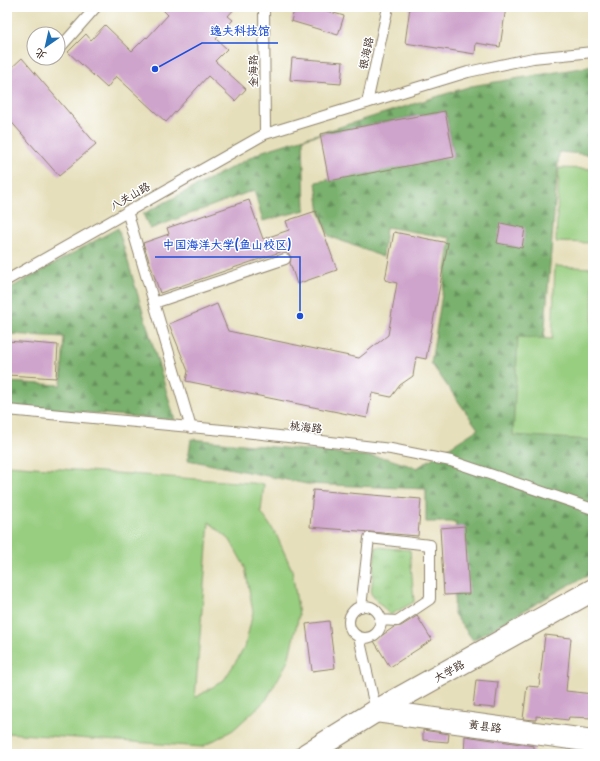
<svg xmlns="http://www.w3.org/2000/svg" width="600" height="761" font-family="'Playpen Sans','LXGW WenKai TC',sans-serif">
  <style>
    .grass { fill: url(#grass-tufts); stroke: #6a7c4f }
    .forest { fill: url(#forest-firs); stroke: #5a6e46 }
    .pitch { fill: #98ce80; stroke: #6a7c4f; fill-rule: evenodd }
    .building { fill: #cfa4cc }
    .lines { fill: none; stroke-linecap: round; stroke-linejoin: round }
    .service-casing { stroke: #90846c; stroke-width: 12 }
    .tertiary-casing { stroke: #90846c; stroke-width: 24 }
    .secondary-casing { stroke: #90846c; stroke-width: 24 }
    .service { stroke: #fff; stroke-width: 10 }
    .tertiary { stroke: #fff; stroke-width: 22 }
    .secondary { stroke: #fff; stroke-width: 22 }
    .labels { text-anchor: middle; stroke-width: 3; stroke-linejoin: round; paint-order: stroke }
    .street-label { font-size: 11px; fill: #3b2a1e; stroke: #fff }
    .leader { fill: none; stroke: #1d4ed8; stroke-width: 1.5 }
    .callout-dot { fill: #1d4ed8; stroke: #fff; stroke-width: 1.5 }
    .callout-label { font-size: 12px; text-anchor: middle; font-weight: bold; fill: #1d4ed8; stroke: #fff; stroke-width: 3; stroke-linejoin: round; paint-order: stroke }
  </style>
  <defs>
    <pattern id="grass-tufts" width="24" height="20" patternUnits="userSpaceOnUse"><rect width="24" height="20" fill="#98ce80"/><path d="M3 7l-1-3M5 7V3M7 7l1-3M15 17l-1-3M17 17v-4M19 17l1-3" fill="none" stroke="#84b16e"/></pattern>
    <pattern id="forest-firs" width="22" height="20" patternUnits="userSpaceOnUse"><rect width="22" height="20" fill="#7ab16e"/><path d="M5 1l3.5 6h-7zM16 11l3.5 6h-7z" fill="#65905a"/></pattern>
  </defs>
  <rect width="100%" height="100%" fill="#fff"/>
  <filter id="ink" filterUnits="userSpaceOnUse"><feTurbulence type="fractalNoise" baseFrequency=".025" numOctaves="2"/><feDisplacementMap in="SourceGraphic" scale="8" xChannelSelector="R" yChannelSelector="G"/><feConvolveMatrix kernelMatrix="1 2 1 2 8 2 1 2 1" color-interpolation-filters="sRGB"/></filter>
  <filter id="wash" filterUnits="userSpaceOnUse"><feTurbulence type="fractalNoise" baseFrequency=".012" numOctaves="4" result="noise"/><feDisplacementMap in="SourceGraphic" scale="16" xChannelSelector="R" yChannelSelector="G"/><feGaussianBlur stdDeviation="0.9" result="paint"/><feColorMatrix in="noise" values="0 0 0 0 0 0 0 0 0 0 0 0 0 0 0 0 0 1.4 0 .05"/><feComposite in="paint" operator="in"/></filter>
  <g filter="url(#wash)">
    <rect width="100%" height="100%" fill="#e6dfbb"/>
    <!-- grass -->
    <path class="grass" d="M376,547L410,550L414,602L390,615L371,594Z"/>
    <!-- forest -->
    <path class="forest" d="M593,66V155L559,152L544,339L518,338L513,435L593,440V573L567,586L473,640L454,614L456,522H426V489L307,484L188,460L191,439L386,458L417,468L478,429L431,363L451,238L386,227L383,257L329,236L320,214L316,182L454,157L445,111L320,134L303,139L305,210L263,221L254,190L150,229L143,214L263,151L471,86Z
      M118,228L175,420L7,406V382L61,385L64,337L7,334V290Z"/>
    <!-- pitch -->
    <path class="pitch" d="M559,168L593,169V243L556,242Z
      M555,266L593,268L592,342H593V440L513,435L518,337L552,339Z
      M7,465L264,484L261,512L276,534L292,570L299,615L288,661L266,700L233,730L202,747L7,733ZM209,522L230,540L245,567L253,612L245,647L224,680L195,698Z"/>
    <g id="blocks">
      <!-- building -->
      <path class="building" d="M160,7H236L228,16L233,20L216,39L227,49L215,61L246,89L235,101L208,76L166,122L116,76L107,88L68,52L86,34L91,40L105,25L132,51L146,37L147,38L168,15Z
        M295,7H314L344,16L338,35L291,21Z
        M410,7H506L500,47L476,43L475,54L405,43Z
        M22,58L96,144L59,176L7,117V72Z
        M292,58L343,62L341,84L290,80Z
        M445,111L454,157L329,181L320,134Z
        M249,200L263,239L289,230L286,221L316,211L337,270L297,284L290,263L291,257L286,250L160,293L143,243L169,234L167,228Z
        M501,223L525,228L522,248L497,243Z
        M394,232L448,243L426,359L416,357L413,376L400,385L391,397L372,393L367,418L186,381L188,371L169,324L217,304L228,331L359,358L388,335L397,283L385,280Z
        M7,341L58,345L56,378L7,375Z
        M313,490L421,499L418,536L310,527Z
        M465,526L469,594L444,595L440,528Z
        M417,616L432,640L390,667L374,641L394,627L401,626Z
        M329,621L335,668L312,671L306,624Z
        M545,635L571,638L566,691L593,694V718L569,717L568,720L536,716V720L523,719L527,686L539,687Z
        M476,680L498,682L495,708L473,706Z
        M423,730L449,734L448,742L423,740Z
        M465,736L534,746V754H464Z"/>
    </g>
  </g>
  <g filter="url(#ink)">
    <use href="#blocks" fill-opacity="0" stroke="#90846c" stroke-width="1"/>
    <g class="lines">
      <!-- service casing -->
      <g class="service-casing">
        <path id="service" d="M264,7L265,134
          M58,50L96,7
          M367,103L388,7
          M127,211L191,428
          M7,280L265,134L468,72L533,58L593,52
          M154,303L285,259
          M7,410L244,432L391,449L451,461L593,509
          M349 622a16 16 0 1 1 32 0a16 16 0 1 1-32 0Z
          M361,607L369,538L430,545V599L397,621L380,620
          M359,637L376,711"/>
      </g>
      <!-- tertiary casing -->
      <g class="tertiary-casing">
        <path id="tertiary" d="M376,711L593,741"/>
      </g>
      <!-- secondary casing -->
      <g class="secondary-casing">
        <path id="secondary" d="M307,754L376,711L593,590"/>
      </g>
      <!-- service -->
      <use href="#service" class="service"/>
      <!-- tertiary -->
      <use href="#tertiary" class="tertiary"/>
      <!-- secondary -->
      <use href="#secondary" class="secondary"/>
    </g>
  </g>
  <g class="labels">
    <!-- street labels -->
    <g class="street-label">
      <text transform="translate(366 53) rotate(-78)" y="4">银海路</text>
      <text transform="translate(253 71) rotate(-90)" y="4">金海路</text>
      <text transform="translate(130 196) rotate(-30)" y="4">八关山路</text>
      <text transform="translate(306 427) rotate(6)" y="4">桃海路</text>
      <text transform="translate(449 671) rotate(-29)" y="4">大学路</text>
      <text transform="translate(485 726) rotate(8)" y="4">黄县路</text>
    </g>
  </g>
  <!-- callouts -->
  <path class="leader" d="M155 69L202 43H278M300 316L300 257H155"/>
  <g class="callout-dot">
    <circle cx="155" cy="69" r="4"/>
    <circle cx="300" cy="316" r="4"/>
  </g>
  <g class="callout-label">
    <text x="240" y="35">逸夫科技馆</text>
    <text x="227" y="249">中国海洋大学(鱼山校区)</text>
  </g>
  <!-- margin -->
  <rect width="600" height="761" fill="none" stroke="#fff" stroke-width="24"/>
  <!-- north arrow -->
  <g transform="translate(46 46) rotate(214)"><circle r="19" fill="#ffffff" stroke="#b1aaa5"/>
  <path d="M0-3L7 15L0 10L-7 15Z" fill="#1f6fb2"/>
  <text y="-6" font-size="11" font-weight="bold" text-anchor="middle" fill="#3b2a1e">北</text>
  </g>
</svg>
